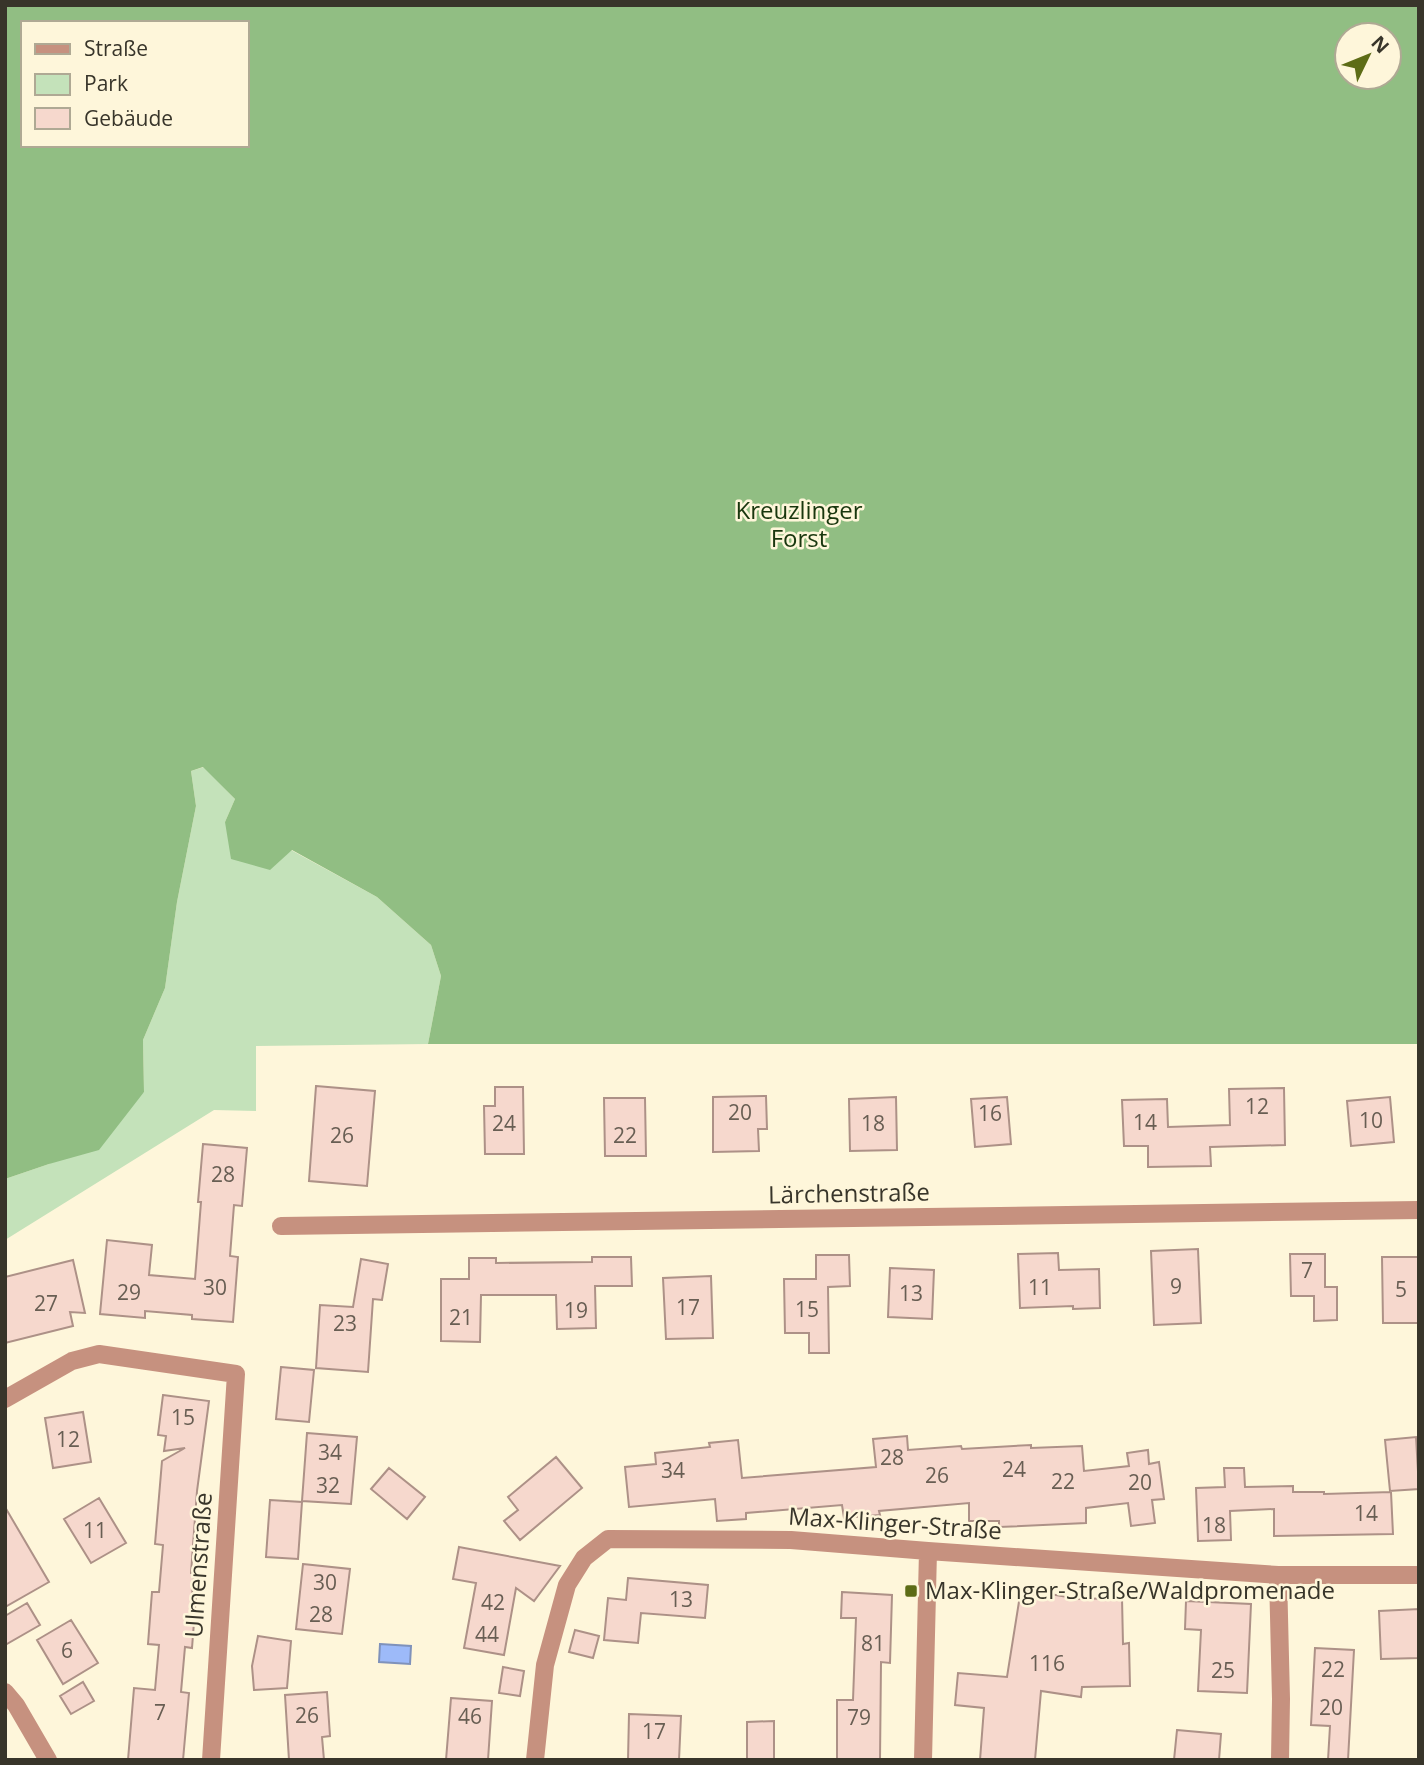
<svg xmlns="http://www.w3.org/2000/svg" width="1424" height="1765" font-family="'Open Sans',sans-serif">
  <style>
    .green { fill: #c4e2ba }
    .forest { fill: #91be83; fill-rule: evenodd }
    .water { fill: #9dbaf9; stroke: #7f92bb; stroke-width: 2 }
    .building { fill: #f6d8cd; stroke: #ad9187; stroke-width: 2 }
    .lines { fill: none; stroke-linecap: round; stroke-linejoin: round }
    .minor { stroke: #c6917f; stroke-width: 18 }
    .poi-dot { fill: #5d6c16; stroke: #fef6da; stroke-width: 2.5 }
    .labels { text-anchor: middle; stroke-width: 5; stroke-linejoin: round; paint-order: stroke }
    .number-label { font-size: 21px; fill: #685e53 }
    .park-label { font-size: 24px; fill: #19370e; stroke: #fef6da }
    .street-label { font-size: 24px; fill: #38352a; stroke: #fef6da }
    .poi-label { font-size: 24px; fill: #38352a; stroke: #fef6da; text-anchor: start }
  </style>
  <rect width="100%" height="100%" fill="#fef6da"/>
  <!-- green -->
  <path class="green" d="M204,767L235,799L225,822L291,850L377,897L431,945L441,976L428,1044L256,1046V1111L214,1110L5,1240V1179L49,1164L144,1092L143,1040L165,988L177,902L196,806L191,771Z"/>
  <!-- forest -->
  <path class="forest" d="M5,5H1419V1044H428L441,976L431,945L377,897L292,850L270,870L231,859L225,822L235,799L203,767L191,771L196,806L177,902L165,988L143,1040L144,1092L99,1150L49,1164L5,1179ZM23,23H247V145H23ZM1347,35H1389V77H1347Z"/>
  <!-- water -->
  <path class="water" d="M380,1644L411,1646L410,1664L379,1662Z"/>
  <!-- building -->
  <path class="building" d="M316,1086L375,1091L367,1186L309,1181Z
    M495,1087H523L524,1154H485L484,1106H495Z
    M1284,1088L1285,1145L1210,1147L1211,1166L1148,1167V1146H1124L1122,1100L1167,1099L1168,1127L1230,1125L1229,1089Z
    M766,1096L767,1129H758L759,1151L713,1152V1097Z
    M896,1097L897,1150L850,1151L849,1099Z
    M1007,1097L1011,1144L975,1147L971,1099Z
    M1390,1097L1394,1142L1351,1146L1347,1101Z
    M604,1098H645L646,1156H605Z
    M203,1144L247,1148L242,1206L234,1205L230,1256L238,1257L233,1322L192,1319V1315L145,1311V1318L100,1314L107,1240L152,1245L149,1275L195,1279L201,1202H198Z
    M1198,1249L1201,1323L1154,1325L1151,1251Z
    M1058,1253L1059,1270L1099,1269L1100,1308L1073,1309V1306L1020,1308L1018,1254Z
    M1290,1254H1325V1287H1337V1320L1314,1321V1296H1291Z
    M816,1255H849L850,1286L828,1287L829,1353H809V1333H785L784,1279H816Z
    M592,1257H631L632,1286H595L596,1328L557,1329L556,1295H481L480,1342L441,1341V1279H469V1258H496V1263L592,1262Z
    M1382,1257H1419V1323H1383Z
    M361,1259L388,1264L382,1300L373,1299L368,1372L316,1368L320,1305L353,1307Z
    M73,1260L85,1313L70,1312L73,1326L5,1343V1277Z
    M890,1268L934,1270L932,1319L888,1317Z
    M711,1276L713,1338L666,1339L663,1278Z
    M281,1367L314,1370L309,1422L276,1419Z
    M163,1395L209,1401L197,1491L191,1573L194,1574L192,1595L196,1596L192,1648L185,1647L181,1692L189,1693L183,1760H128L134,1688L155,1690L159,1645L148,1644L152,1592H159L163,1545L155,1544L162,1461L185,1448L164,1451L166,1436L158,1435Z
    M83,1412L91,1462L53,1468L45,1418Z
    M307,1433L357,1437L351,1504L302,1501Z
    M907,1436L908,1450L961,1446L962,1449L1031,1445V1448L1082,1446L1084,1471L1129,1466L1127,1453L1148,1450L1149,1464L1159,1462L1164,1499L1152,1500L1155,1523L1131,1526L1128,1503L1086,1508V1523L999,1527V1521H969V1503L879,1511L880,1515L844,1518L842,1505L746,1513V1519L717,1521L715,1499L629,1507L625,1467L656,1464L655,1453L710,1447L709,1443L738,1440L742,1478L876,1467L873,1439Z
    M1416,1437L1419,1489L1390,1491L1385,1440Z
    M556,1457L582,1488L520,1540L504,1521L518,1510L508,1497Z
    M389,1468L425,1497L407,1519L371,1489Z
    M1224,1468H1244L1245,1487L1293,1486V1492H1324V1494L1391,1492L1393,1534L1274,1536V1509L1230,1511L1231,1540L1198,1541L1196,1488L1225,1487Z
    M99,1498L126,1543L91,1563L64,1519Z
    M270,1500L302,1502L298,1559L266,1557Z
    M5,1507L49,1582L5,1607Z
    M459,1547L560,1566L534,1601L516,1588L504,1655L464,1648L476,1583L453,1579Z
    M303,1564L350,1569L342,1634L296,1629Z
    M628,1578L708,1585L705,1618L641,1613L638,1643L604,1640L608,1598L626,1600Z
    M1021,1589L1079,1599L1122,1598L1123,1644L1129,1643L1130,1686L1082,1687L1081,1697L1041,1691L1035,1760H980L984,1708L955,1705L958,1673L1007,1677Z
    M842,1592L892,1595L890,1663L881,1662L880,1760H837V1700H853L856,1618H841Z
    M1186,1601L1251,1604L1247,1693L1198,1691L1201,1630L1185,1629Z
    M27,1603L40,1625L5,1645V1616Z
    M1419,1609V1658L1381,1659L1379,1611Z
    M71,1620L98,1663L63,1684L37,1640Z
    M575,1630L599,1636L593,1658L569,1652Z
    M258,1636L291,1641L287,1688L254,1690L252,1666Z
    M1315,1648L1354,1650L1348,1760H1328L1330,1726L1311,1725Z
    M503,1667L524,1671L520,1696L499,1693Z
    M83,1682L94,1701L71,1714L60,1696Z
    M327,1692L330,1736L322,1737L324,1760H289L285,1695Z
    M451,1698L492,1701L488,1760H446Z
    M629,1714L681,1716L679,1760H628Z
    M774,1721V1760H747V1722Z
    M1177,1730L1221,1734L1219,1760H1174Z"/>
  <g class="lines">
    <!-- minor -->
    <path class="minor" d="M281,1226L1419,1210
      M5,1399L72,1361L99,1354L236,1374L211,1760
      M1278,1575L1281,1699L1280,1760
      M5,1692L16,1705L48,1760
      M535,1760L545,1665L567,1585L584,1558L608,1539L791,1540L928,1551L1278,1575H1419
      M923,1760L928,1551"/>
  </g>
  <!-- markers -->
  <rect class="poi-dot" x="904" y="1584" width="14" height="14" rx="3.5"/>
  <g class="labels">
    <!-- number labels -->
    <g class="number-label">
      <text x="1257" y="1114">12</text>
      <text x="740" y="1120">20</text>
      <text x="990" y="1121">16</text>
      <text x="1371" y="1128">10</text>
      <text x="1145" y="1130">14</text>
      <text x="504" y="1131">24</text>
      <text x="873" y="1131">18</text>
      <text x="342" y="1143">26</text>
      <text x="625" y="1143">22</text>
      <text x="223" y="1182">28</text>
      <text x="1307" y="1278">7</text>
      <text x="1176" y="1294">9</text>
      <text x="215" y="1295">30</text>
      <text x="1040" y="1295">11</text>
      <text x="1401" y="1297">5</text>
      <text x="129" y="1300">29</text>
      <text x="911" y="1301">13</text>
      <text x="46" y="1311">27</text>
      <text x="688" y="1315">17</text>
      <text x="807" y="1317">15</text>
      <text x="576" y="1318">19</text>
      <text x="461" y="1325">21</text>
      <text x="345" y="1331">23</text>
      <text x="183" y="1425">15</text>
      <text x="68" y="1447">12</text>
      <text x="330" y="1460">34</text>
      <text x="892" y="1465">28</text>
      <text x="1014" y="1477">24</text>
      <text x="673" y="1478">34</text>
      <text x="937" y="1483">26</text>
      <text x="1063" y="1489">22</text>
      <text x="1140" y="1490">20</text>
      <text x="328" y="1493">32</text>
      <text x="1366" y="1521">14</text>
      <text x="1214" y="1533">18</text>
      <text x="95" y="1538">11</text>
      <text x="325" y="1590">30</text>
      <text x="681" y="1607">13</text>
      <text x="493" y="1610">42</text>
      <text x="321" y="1622">28</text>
      <text x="487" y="1642">44</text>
      <text x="873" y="1651">81</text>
      <text x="67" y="1658">6</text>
      <text x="1047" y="1671">116</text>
      <text x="1333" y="1677">22</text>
      <text x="1223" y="1678">25</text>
      <text x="1331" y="1715">20</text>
      <text x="160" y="1720">7</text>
      <text x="307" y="1723">26</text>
      <text x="470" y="1724">46</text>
      <text x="859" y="1725">79</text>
      <text x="654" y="1739">17</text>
    </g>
    <!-- park labels -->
    <g class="park-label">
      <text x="799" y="519">Kreuzlinger<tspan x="799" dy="28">Forst</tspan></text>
    </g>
    <!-- street labels -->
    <g class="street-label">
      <text transform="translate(849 1194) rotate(-1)" y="8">Lärchenstraße</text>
      <text transform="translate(895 1524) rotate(4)" y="8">Max-Klinger-Straße</text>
      <text transform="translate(199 1565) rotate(-86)" y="8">Ulmenstraße</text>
    </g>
    <!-- poi labels -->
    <g class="poi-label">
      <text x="925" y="1599">Max-Klinger-Straße/Waldpromenade</text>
    </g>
  </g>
  <!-- border -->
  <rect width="1424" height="1765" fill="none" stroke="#38352a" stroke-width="14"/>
  <!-- legend -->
  <rect x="21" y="21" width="228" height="126" fill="#fef6da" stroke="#afa994" stroke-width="2"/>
  <rect x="35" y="44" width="35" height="10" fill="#c6917f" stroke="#afa994" stroke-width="2"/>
  <text x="84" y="56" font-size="21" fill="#38352a">Straße</text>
  <rect x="35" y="74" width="35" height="21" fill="#c4e2ba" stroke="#afa994" stroke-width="2"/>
  <text x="84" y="91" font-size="21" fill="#38352a">Park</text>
  <rect x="35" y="108" width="35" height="21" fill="#f6d8cd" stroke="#afa994" stroke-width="2"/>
  <text x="84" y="126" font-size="21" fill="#38352a">Gebäude</text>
  <!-- north arrow -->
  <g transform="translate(1368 56) rotate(47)"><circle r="33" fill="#fef6da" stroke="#afa994" stroke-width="2"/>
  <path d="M0-5L12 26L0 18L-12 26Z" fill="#5d6c16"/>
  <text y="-10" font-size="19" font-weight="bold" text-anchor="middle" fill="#38352a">N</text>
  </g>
</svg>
